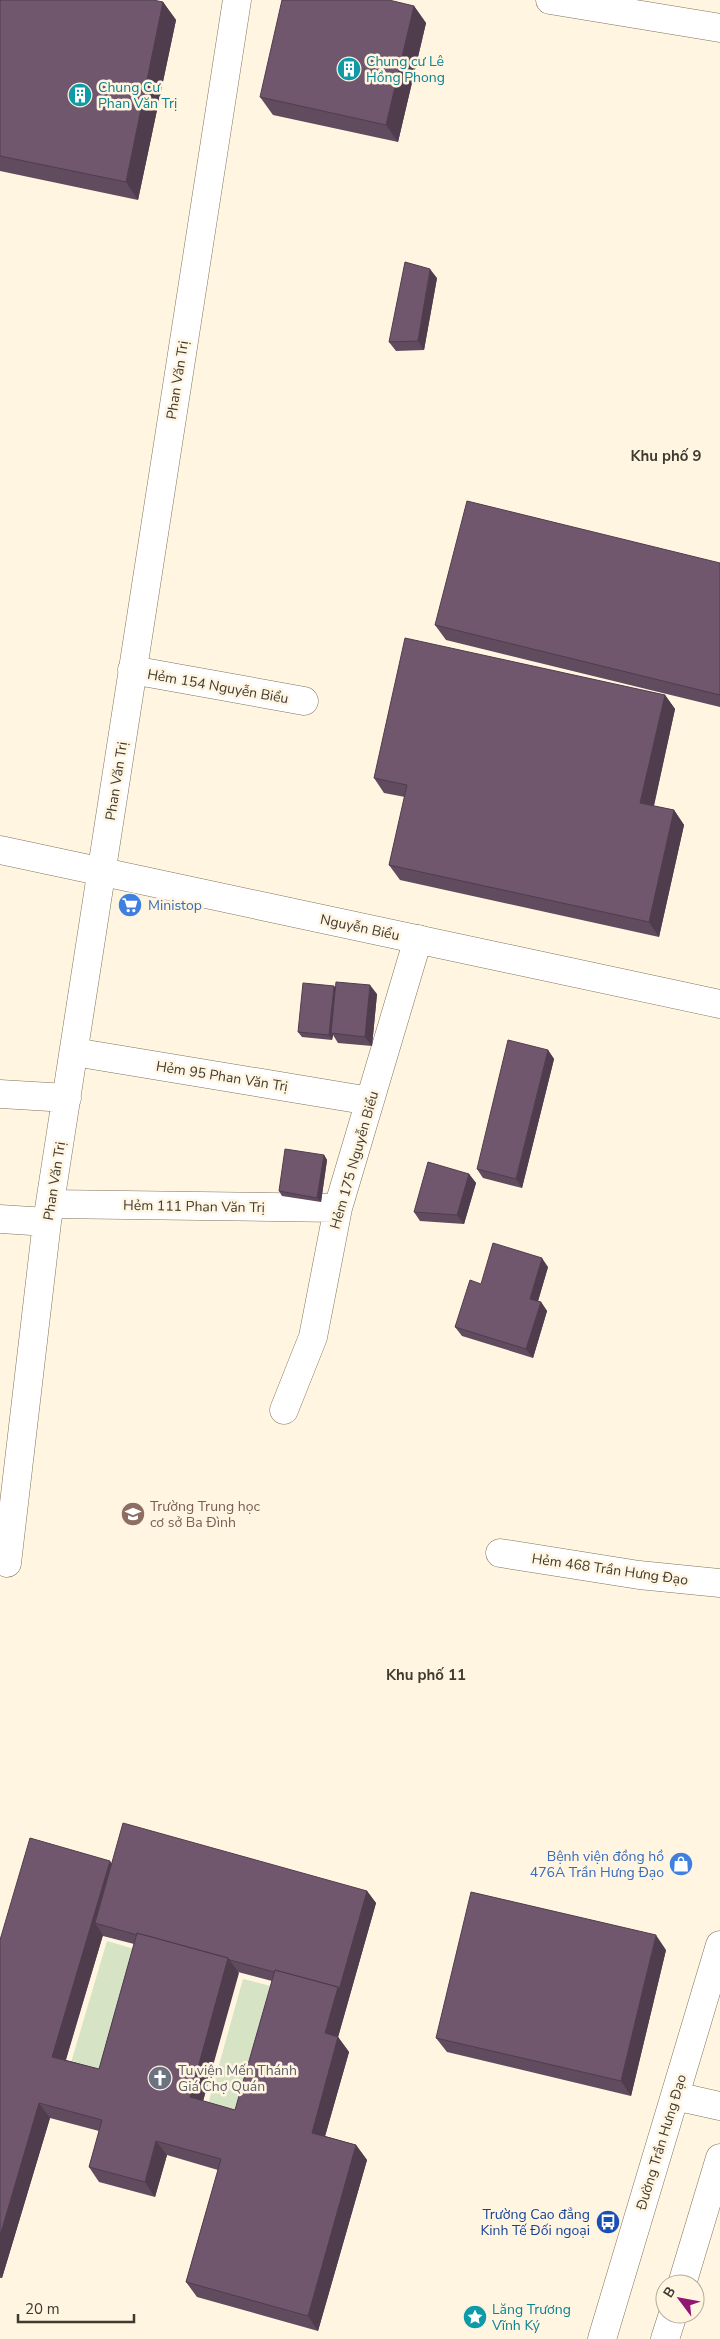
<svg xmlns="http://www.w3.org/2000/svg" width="720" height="2339" font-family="'Nunito Sans',sans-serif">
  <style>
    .green { fill: #d6e3c4 }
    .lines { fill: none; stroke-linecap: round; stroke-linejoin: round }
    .street-casing { stroke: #7e745d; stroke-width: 29 }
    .secondary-casing { stroke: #7e745d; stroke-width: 29 }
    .primary-casing { stroke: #7e745d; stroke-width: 29 }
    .street { stroke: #fff; stroke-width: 28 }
    .secondary { stroke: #fff; stroke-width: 28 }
    .primary { stroke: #fff; stroke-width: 28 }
    .wall { fill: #614b5f; fill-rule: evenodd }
    .shaded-wall { fill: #4f3d4d }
    .building { fill: #71576e; stroke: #4f3d4d }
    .labels { text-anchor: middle; stroke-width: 5; stroke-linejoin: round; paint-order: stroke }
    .culture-label { font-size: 14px; fill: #0d838f; stroke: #fff5e1; text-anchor: start }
    .street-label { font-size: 14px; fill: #403b31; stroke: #fff5e1 }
    .shop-label { font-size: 14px; fill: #366cbe; stroke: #fff5e1; text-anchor: start }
    .education-label { font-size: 14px; fill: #785e54; stroke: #fff5e1; text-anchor: start }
    .worship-label { font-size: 14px; fill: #5b616d; stroke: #fff5e1; text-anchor: start }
    .transit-label { font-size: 14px; fill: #164399; stroke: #fff5e1; text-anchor: end }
    .neighbourhood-label { font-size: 15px; font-weight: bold; fill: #403b31; stroke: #fff5e1 }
  </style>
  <rect width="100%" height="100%" fill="#fff5e1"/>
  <!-- green -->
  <path class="green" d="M107,1941L141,1951L104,2076L70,2066Z
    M243,1979L278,1988L241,2117L207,2108Z"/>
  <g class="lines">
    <!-- street casing -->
    <g class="street-casing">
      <path id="street" d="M132,670L304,701
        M74,1052L370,1101
        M0,1094L67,1098
        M50,1204L338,1208
        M0,1219L47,1222
        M284,1410L313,1337L338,1208L418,939
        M500,1553L639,1575L720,1583
        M7,1563L47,1222L237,0"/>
    </g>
    <!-- secondary casing -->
    <g class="secondary-casing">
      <path id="secondary" d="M0,850L720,1004"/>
    </g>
    <!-- primary casing -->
    <g class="primary-casing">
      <path id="primary" d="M550,0L720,28
        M675,2096L720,2106
        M682,2284L720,2158
        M602,2339L720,1945
        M665,2339L673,2314"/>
    </g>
    <!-- street -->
    <use href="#street" class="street"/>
    <!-- secondary -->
    <use href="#secondary" class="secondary"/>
    <!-- primary -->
    <use href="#primary" class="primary"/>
  </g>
  <!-- wall -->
  <path class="wall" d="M0,0L163,2L176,20L138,200L0,171Z
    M414,6L426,23L398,142L273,115L260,97Z
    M437,278L424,350L396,351L389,342Z
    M720,563V707L446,640L435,625Z
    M665,695L675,709L654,806L674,810L684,825L659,937L400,880L389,865L405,797L384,793L374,778Z
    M334,986L336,989L377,994L372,1046L338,1043L333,1035L332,1040L302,1037L298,1032Z
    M548,1050L554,1059L522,1188L483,1178L477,1169Z
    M324,1155L327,1160L321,1202L282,1196L279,1191Z
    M469,1174L476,1183L464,1224L420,1221L414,1212Z
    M548,1267L538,1301L541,1302L547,1311L533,1358L462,1336L455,1327L481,1284Z
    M111,1864L367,1891L376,1903L338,2037L349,2052L325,2136L356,2145L367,2160L318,2331L197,2297L186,2282L218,2170L167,2155L155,2197L99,2182L89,2167L99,2131L50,2118L2,2278H0V1940ZM103,1935V1936L134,1944L99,2069L66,2060ZM238,1972L272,1981L235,2110L203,2101Z
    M666,1950L631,2096L447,2052L436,2038Z"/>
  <!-- shaded-wall -->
  <path class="shaded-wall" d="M163,2L176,20L138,200L126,182Z
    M414,6L426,23L398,142L386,125Z
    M430,269L437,278L424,350L418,341Z
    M665,695L675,709L651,818L640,803Z
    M674,810L684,825L659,937L649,922Z
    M370,985L377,994L372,1046L365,1037Z
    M334,986L337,991L331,1033L333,1035L332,1040L329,1035Z
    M548,1050L554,1059L522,1188L516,1179Z
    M324,1155L327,1160L321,1202L317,1198Z
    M469,1174L476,1183L464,1224L457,1215Z
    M542,1258L548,1267L536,1308L530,1299Z
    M541,1302L547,1311L533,1358L526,1349Z
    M110,1861L120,1876L95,1923L103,1935L62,2072L52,2057Z
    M367,1891L376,1903L335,2048L325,2033L338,1987Z
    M656,1935L666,1950L631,2096L621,2081Z
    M228,1958L239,1973L200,2112L190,2097Z
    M338,2037L349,2052L322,2147L312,2133Z
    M39,2103L50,2118L2,2278L0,2275V2236Z
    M156,2141L167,2155L155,2197L145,2182Z
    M356,2145L367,2160L318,2331L308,2316Z"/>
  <!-- building -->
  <path class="building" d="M0,0H153L163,2L126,182L0,156Z
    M282,0H389L414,6L386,125L260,97Z
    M405,262L430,269L418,341L389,342Z
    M467,501L720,563V695L435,625Z
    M405,638L665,695L640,803L674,810L649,922L389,865L407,785L374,778Z
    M336,982L370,985L365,1037L331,1033Z
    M303,983L334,986L329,1035L298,1032Z
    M508,1040L548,1050L516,1179L477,1169Z
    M285,1149L324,1155L317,1198L279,1191Z
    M428,1162L469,1174L457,1215L414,1212Z
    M493,1243L542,1258L530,1299L541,1302L526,1349L455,1327L470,1280L481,1284Z
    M123,1823L367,1891L339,1990L338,1987L275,1970L274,1972L230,1960L228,1958L137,1933V1935L95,1923Z
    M30,1838L110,1861L52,2057L99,2069L137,1933L228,1958L190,2097L235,2110L275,1970L338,1987L325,2033L338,2037L312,2133L356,2145L308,2316L186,2282L221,2159L156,2141L145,2182L89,2167L102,2120L39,2103L0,2236V1940Z
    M471,1892L656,1935L621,2081L436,2038Z"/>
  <!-- icons -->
  <defs>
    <g id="building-disc" transform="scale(1.25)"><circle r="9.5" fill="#0f9aa8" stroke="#fff5e1"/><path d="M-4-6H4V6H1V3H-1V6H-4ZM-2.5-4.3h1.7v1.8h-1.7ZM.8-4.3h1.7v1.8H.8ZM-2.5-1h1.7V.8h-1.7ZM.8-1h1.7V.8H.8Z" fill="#fff"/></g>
    <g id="supermarket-disc" transform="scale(1.25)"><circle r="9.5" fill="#3f7fe0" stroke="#fff5e1"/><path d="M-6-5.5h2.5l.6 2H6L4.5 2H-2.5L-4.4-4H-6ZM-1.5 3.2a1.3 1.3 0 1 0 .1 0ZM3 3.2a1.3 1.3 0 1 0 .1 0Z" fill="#fff"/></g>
    <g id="school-disc" transform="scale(1.25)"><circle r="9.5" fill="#8d6e63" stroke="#fff5e1"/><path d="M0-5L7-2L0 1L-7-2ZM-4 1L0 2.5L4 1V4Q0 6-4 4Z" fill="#fff"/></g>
    <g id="shop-disc" transform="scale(1.25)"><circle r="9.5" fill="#3f7fe0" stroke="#fff5e1"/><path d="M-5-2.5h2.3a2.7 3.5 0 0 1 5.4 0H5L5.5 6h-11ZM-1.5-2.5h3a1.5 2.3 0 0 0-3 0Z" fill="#fff"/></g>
    <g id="church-disc" transform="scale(1.25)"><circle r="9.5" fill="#6b7280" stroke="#fff5e1"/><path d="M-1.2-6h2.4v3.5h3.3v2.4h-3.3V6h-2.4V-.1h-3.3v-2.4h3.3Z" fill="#fff"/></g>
    <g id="bus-disc" transform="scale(1.25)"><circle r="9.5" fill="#1a4fb4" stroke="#fff5e1"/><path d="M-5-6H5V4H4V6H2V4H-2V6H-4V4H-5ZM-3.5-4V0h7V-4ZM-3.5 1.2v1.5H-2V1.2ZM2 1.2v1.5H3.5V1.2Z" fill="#fff"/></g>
    <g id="sight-disc" transform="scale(1.25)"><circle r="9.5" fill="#0f9aa8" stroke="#fff5e1"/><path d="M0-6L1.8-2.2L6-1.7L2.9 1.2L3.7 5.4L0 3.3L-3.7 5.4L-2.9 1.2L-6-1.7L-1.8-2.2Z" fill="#fff"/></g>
  </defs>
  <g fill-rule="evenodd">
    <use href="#building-disc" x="349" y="69"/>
    <use href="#building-disc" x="80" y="95"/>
    <use href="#supermarket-disc" x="130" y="905"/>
    <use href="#school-disc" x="133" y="1514"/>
    <use href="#shop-disc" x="681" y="1864"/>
    <use href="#church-disc" x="160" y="2078"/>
    <use href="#bus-disc" x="608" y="2222"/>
    <use href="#sight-disc" x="475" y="2317"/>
  </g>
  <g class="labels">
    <!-- culture labels -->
    <g class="culture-label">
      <text x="366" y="66">Chung cư Lê<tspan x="366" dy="16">Hồng Phong</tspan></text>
      <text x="98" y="92">Chung Cư<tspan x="98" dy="16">Phan Văn Trị</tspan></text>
      <text x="492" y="2314">Lăng Trương<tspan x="492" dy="16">Vĩnh Ký</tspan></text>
    </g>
    <!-- street labels -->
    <g class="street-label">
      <text transform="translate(177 380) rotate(-81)" y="5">Phan Văn Trị</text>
      <text transform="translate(218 686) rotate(10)" y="5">Hẻm 154 Nguyễn Biểu</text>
      <text transform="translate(116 781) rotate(-81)" y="5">Phan Văn Trị</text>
      <text transform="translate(360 927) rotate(12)" y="5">Nguyễn Biểu</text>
      <text transform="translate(222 1076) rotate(9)" y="5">Hẻm 95 Phan Văn Trị</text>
      <text transform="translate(354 1160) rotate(-74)" y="5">Hẻm 175 Nguyễn Biểu</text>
      <text transform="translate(54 1181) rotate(-81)" y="5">Phan Văn Trị</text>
      <text transform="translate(194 1206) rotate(1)" y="5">Hẻm 111 Phan Văn Trị</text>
      <text transform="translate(610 1569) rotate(8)" y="5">Hẻm 468 Trần Hưng Ðạo</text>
      <text transform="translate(661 2142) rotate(-73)" y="5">Đường Trần Hưng Đạo</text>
    </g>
    <!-- shop labels -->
    <g class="shop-label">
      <text x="148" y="910">Ministop</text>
      <text x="664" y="1861" text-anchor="end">Bệnh viện đồng hồ<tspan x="664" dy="16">476A Trần Hưng Đạo</tspan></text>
    </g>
    <!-- education labels -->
    <g class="education-label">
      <text x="150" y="1511">Trường Trung học<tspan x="150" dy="16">cơ sở Ba Đình</tspan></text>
    </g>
    <!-- worship labels -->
    <g class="worship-label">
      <text x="178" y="2075">Tu viện Mến Thánh<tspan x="178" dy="16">Giá Chợ Quán</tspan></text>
    </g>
    <!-- transit labels -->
    <g class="transit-label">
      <text x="590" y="2219">Trường Cao đẳng<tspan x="590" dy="16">Kinh Tế Đối ngoại</tspan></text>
    </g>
    <!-- neighbourhood labels -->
    <g class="neighbourhood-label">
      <text x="666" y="461">Khu phố 9</text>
      <text x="426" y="1680">Khu phố 11</text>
    </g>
  </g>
  <!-- north arrow -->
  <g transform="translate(680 2299) rotate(302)"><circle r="24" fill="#fff5e1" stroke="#b3ab9b"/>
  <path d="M0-4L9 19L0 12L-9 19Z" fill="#911572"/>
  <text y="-8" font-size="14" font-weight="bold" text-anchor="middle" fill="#403b31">B</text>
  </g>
  <!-- scale -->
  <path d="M18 2314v8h116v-8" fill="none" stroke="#403b31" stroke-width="2.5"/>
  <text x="25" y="2314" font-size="15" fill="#403b31" stroke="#fff5e1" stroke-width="4" paint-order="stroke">20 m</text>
</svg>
